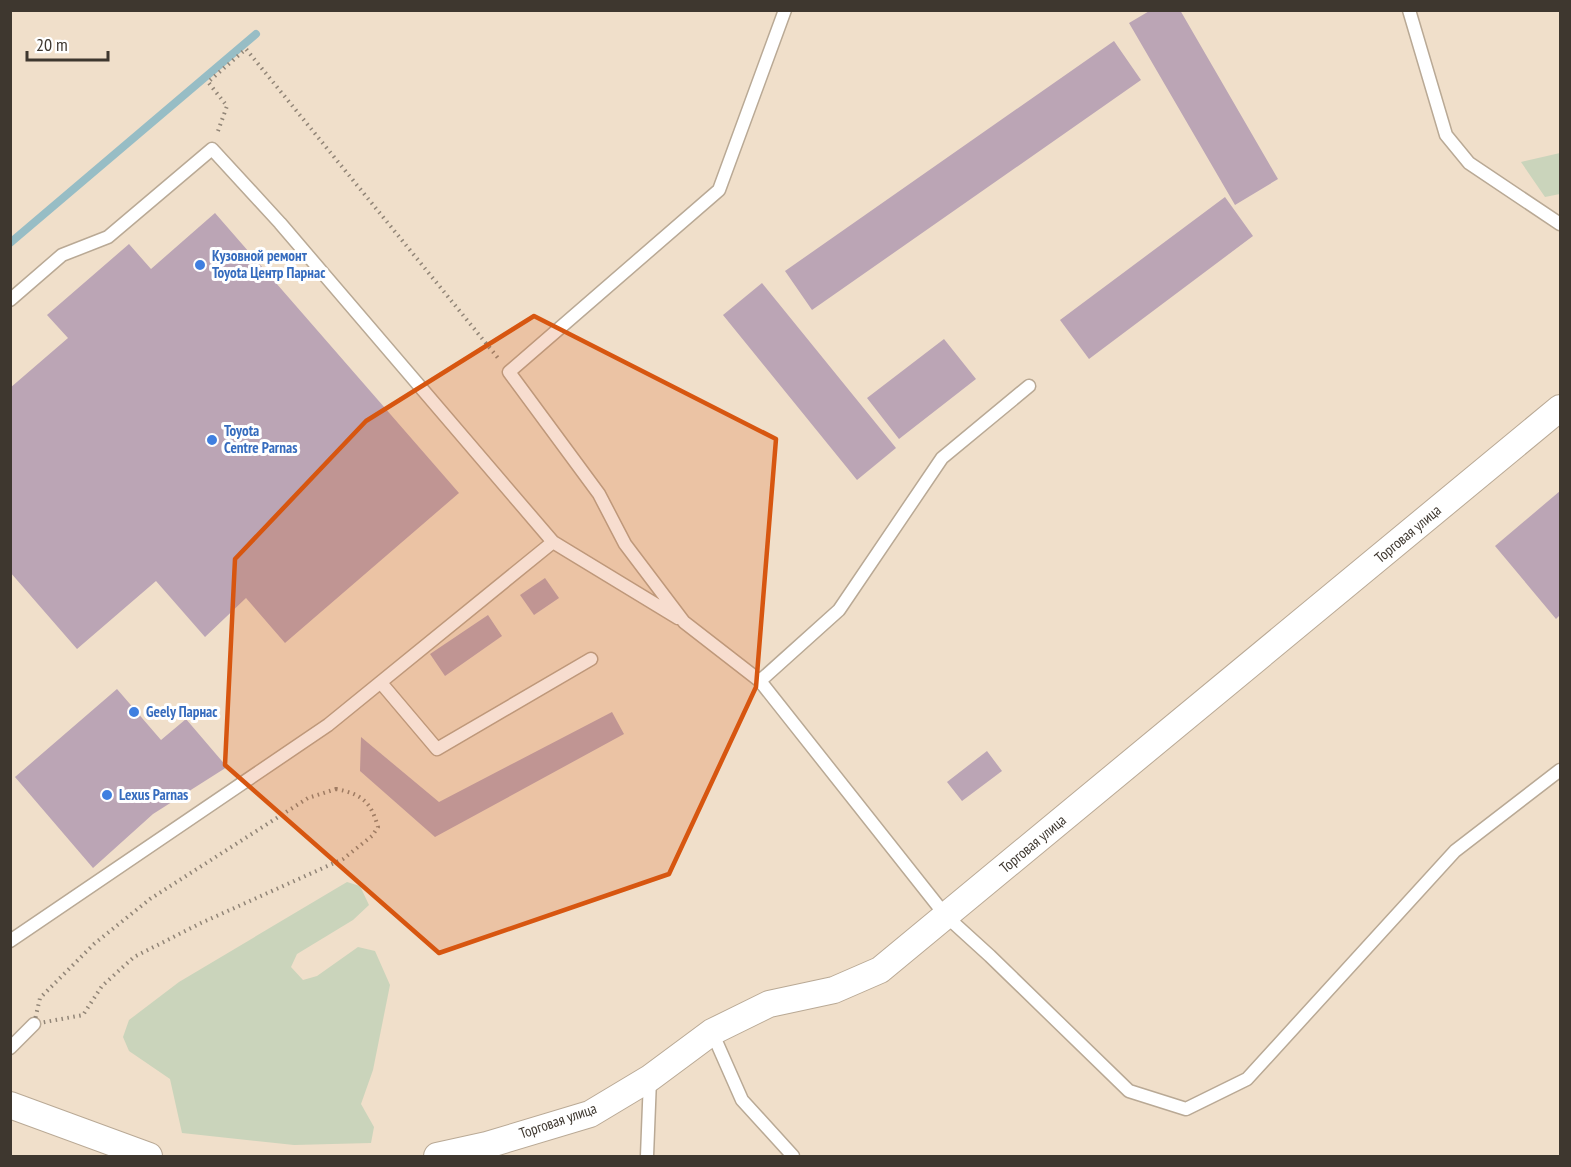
<svg xmlns="http://www.w3.org/2000/svg" width="1571" height="1167" font-family="'PT Sans Narrow',sans-serif">
  <style>
    .green { fill: #cad4bb }
    .lines { fill: none; stroke-linecap: round; stroke-linejoin: round }
    .stream { stroke: #97bdc5; stroke-width: 8 }
    .building { fill: #bba5b5 }
    .lane-casing { stroke: #b9a995; stroke-width: 15 }
    .street-casing { stroke: #b9a995; stroke-width: 28 }
    .path { stroke: #918577; stroke-width: 4; stroke-dasharray: 1.5 4.5; stroke-linecap: butt }
    .lane { stroke: #fff; stroke-width: 12 }
    .street { stroke: #fff; stroke-width: 26 }
    .marked { fill: #d75610; fill-opacity: 0.2; stroke: #d75610; stroke-width: 4.5; stroke-linejoin: round }
    .shop-dot { fill: #3f7fe0; stroke: #fff; stroke-width: 2 }
    .labels { text-anchor: middle; stroke-width: 6; stroke-linejoin: round; paint-order: stroke }
    .shop-label { font-size: 15px; font-weight: bold; fill: #366cbe; stroke: #fff; text-anchor: start }
    .street-label { font-size: 15px; fill: #3e372f; stroke: #fff }
  </style>
  <rect width="100%" height="100%" fill="#f0dfca"/>
  <!-- green -->
  <path class="green" d="M1560,153V194L1545,197L1521,162Z
    M347,882L360,886L369,905L353,920L297,954L291,967L303,980L317,976L358,947L375,951L390,985L373,1070L361,1104L374,1127L371,1143L294,1145L182,1133L170,1079L129,1051L123,1037L129,1020L179,982Z"/>
  <g class="lines">
    <!-- stream -->
    <path class="stream" d="M10,243L256,34"/>
  </g>
  <!-- building -->
  <path class="building" d="M1151,10H1180L1278,179L1235,205L1129,23Z
    M1114,41L1141,80L812,310L785,271Z
    M1225,197L1253,236L1089,359L1060,320Z
    M215,213L459,493L285,643L246,598L205,637L156,581L77,649L10,572V388L68,338L47,315L129,244L151,269Z
    M762,283L896,448L857,480L723,315Z
    M944,339L976,379L899,439L867,398Z
    M1560,491V615L1556,619L1495,546Z
    M545,578L559,598L534,615L520,595Z
    M488,615L502,636L445,676L430,654Z
    M117,689L161,740L186,719L227,767L153,814L93,868L15,777Z
    M612,712L624,734L435,837L360,771L361,737L439,802Z
    M987,751L1002,771L962,801L947,782Z"/>
  <g class="lines">
    <!-- lane casing -->
    <g class="lane-casing">
      <path id="lane" d="M785,10L719,190L509,372L599,494L625,544L684,622L760,681L946,916L990,956L1129,1091L1186,1109L1247,1079L1455,851L1560,770
        M1409,10L1446,135L1469,163L1560,224
        M10,300L62,255L108,237L212,149L280,223L553,542L328,725L10,941
        M553,542L678,618
        M760,681L839,610L942,458L1029,386
        M382,684L437,749L591,659
        M712,1032L742,1100L793,1156
        M10,1048L34,1024
        M647,1156L650,1079"/>
    </g>
    <!-- street casing -->
    <g class="street-casing">
      <path id="street" d="M10,1105L149,1156
        M437,1156L487,1145L590,1114L650,1078L712,1032L769,1004L834,990L880,970L1560,408"/>
    </g>
    <!-- path -->
    <path class="path" d="M218,131L227,106L208,82L246,49L498,358
      M336,789C362,794 371,802 378,827L372,836L343,859L201,923L134,957L102,986L83,1015L34,1024L40,998L94,944L150,899L308,798Z"/>
    <!-- lane -->
    <use href="#lane" class="lane"/>
    <!-- street -->
    <use href="#street" class="street"/>
  </g>
  <!-- marked area -->
  <path class="marked" d="M534,316L776,439L756,687L669,874L439,953L225,765L235,559L366,421Z"/>
  <!-- markers -->
  <g class="shop-dot">
    <circle cx="200" cy="265" r="6"/>
    <circle cx="212" cy="440" r="6"/>
    <circle cx="134" cy="712" r="6"/>
    <circle cx="107" cy="795" r="6"/>
  </g>
  <g class="labels">
    <!-- shop labels -->
    <g class="shop-label">
      <text x="212" y="261">Кузовной ремонт<tspan x="212" dy="17">Toyota Центр Парнас</tspan></text>
      <text x="224" y="436">Toyota<tspan x="224" dy="17">Centre Parnas</tspan></text>
      <text x="146" y="717">Geely Парнас</text>
      <text x="119" y="800">Lexus Parnas</text>
    </g>
    <!-- street labels -->
    <g class="street-label">
      <text transform="translate(1408 534) rotate(-40)" y="5">Торговая улица</text>
      <text transform="translate(1033 844) rotate(-40)" y="5">Торговая улица</text>
      <text transform="translate(558 1121) rotate(-19)" y="5">Торговая улица</text>
    </g>
  </g>
  <!-- border -->
  <rect width="1571" height="1167" fill="none" stroke="#3e372f" stroke-width="24"/>
  <!-- scale -->
  <path d="M27 51v9h81v-9" fill="none" stroke="#3e372f" stroke-width="3"/>
  <text x="36" y="51" font-size="18" fill="#3e372f" stroke="#ffffff" stroke-width="4.5" paint-order="stroke">20 m</text>
</svg>
